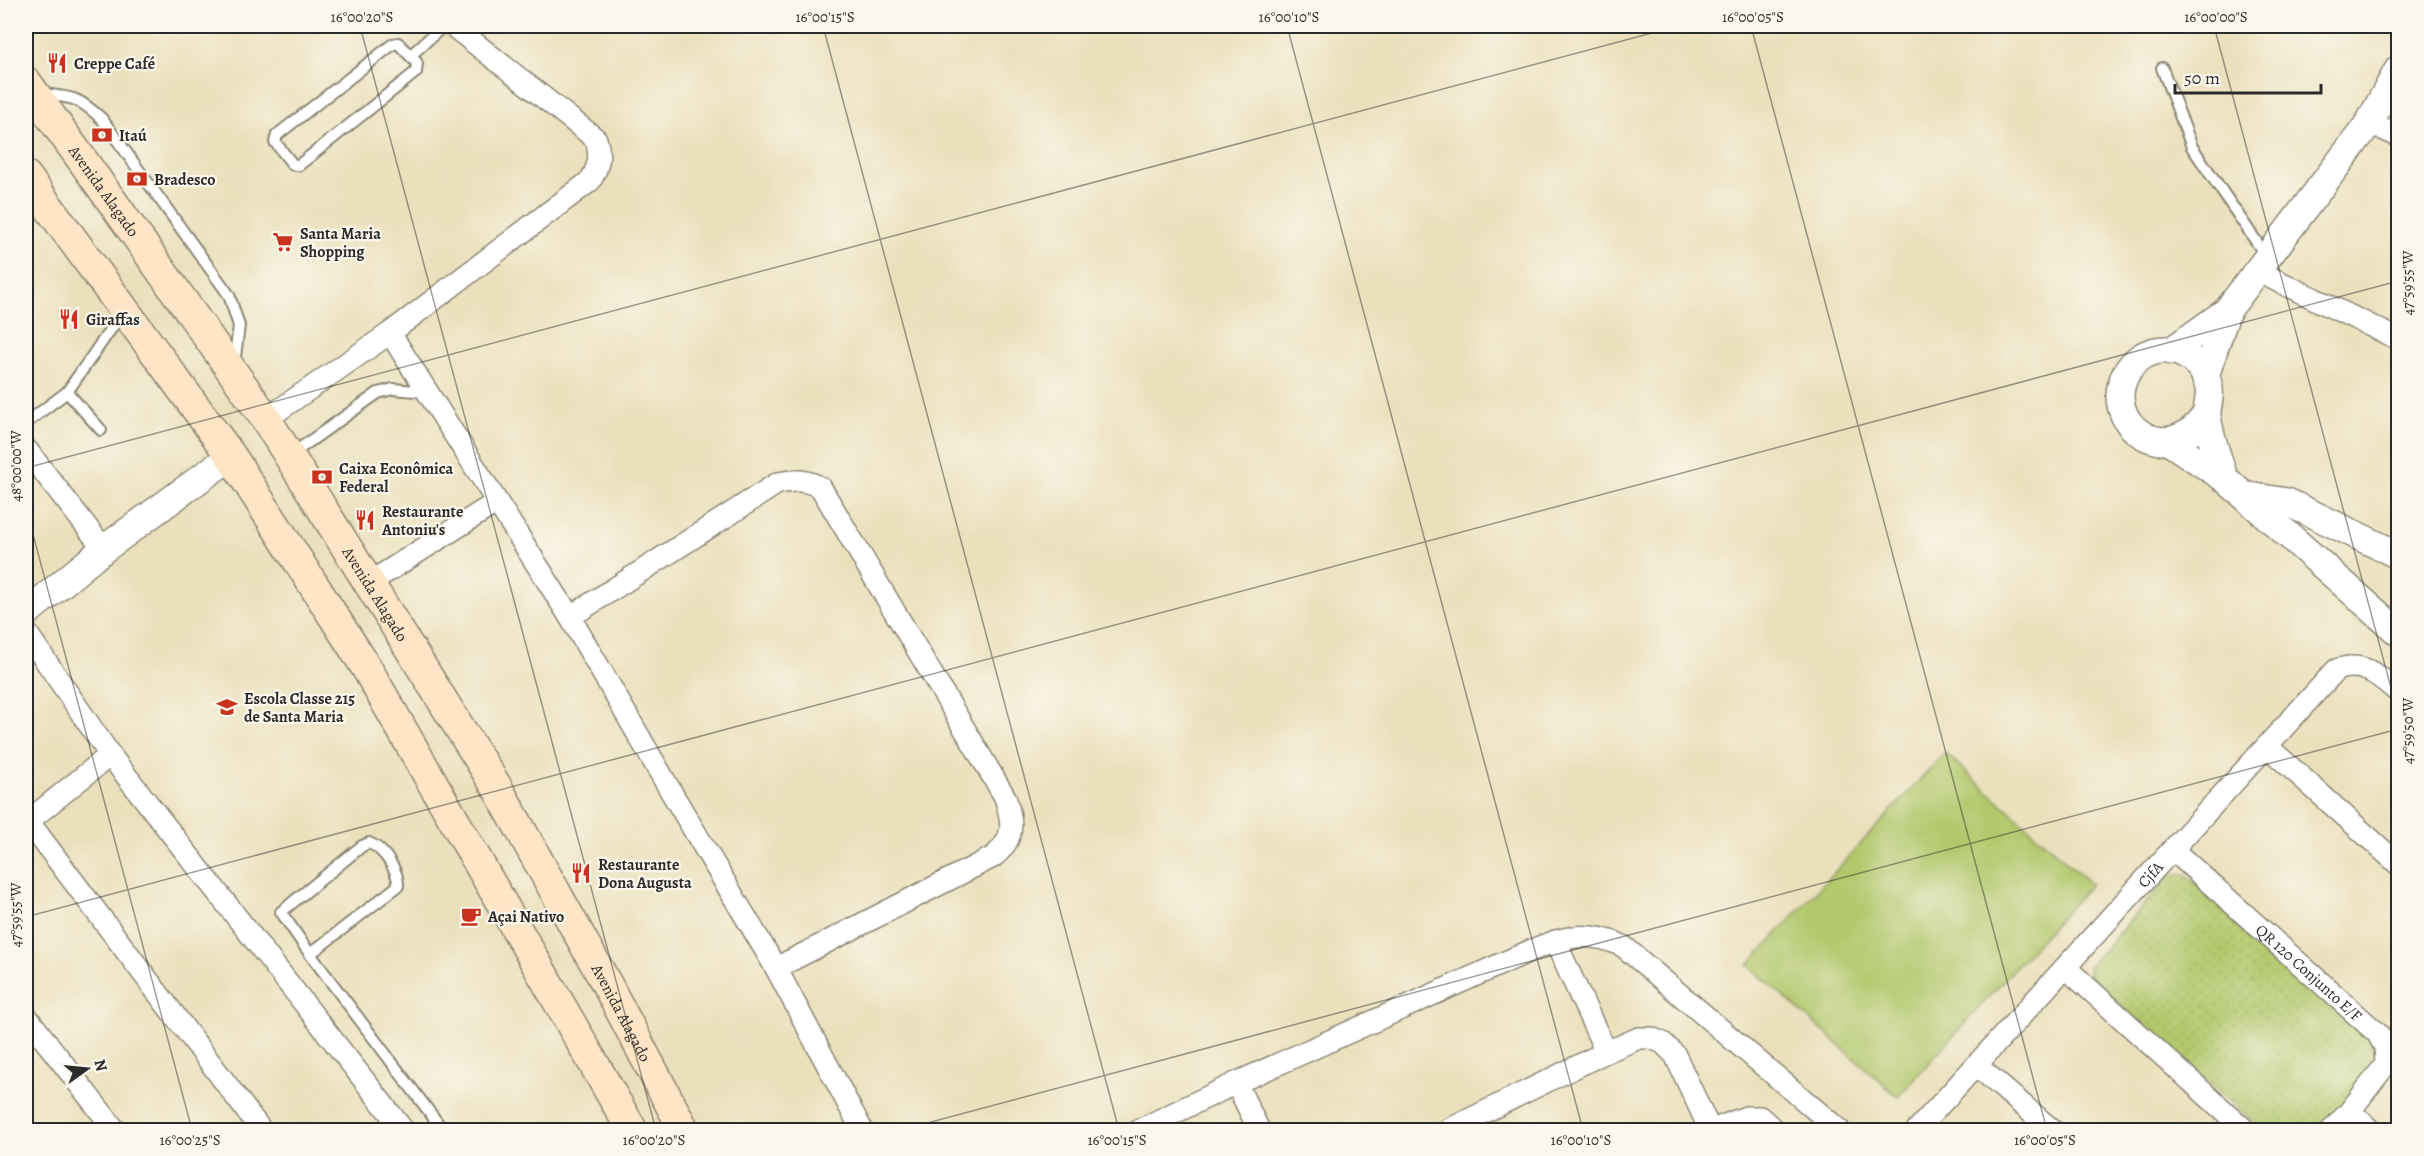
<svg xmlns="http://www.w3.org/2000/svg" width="2424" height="1156" font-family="Alegreya,serif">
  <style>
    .grass { fill: url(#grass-dots); stroke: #6f7a4c; stroke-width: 1.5 }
    .pitch { fill: #b3c86d; stroke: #6f7a4c; stroke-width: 1.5 }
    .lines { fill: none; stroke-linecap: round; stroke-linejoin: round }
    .service-casing { stroke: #8b8674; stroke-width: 14 }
    .minor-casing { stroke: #8b8674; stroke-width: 24 }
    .tertiary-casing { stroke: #8b8674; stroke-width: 30 }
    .secondary-casing { stroke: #8b8674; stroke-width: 33 }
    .service { stroke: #fff; stroke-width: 10 }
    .minor { stroke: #fff; stroke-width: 21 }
    .tertiary { stroke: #fff; stroke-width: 27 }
    .secondary { stroke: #fde5c5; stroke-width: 30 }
    .ticks { fill: none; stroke: #2b2b2b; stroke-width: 1.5; stroke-opacity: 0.45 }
    .labels { text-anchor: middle; stroke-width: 4.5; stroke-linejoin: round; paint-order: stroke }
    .poi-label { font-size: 16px; font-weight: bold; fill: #2b2b2b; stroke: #fbf7ec; text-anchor: start }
    .street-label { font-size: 16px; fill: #2b2b2b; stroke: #fbf7ec }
    .neatline { fill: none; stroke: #2b2b2b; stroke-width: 2 }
    .ticks-label { font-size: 15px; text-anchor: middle; fill: #2b2b2b }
  </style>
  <defs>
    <pattern id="grass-dots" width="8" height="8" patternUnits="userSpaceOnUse" patternTransform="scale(1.5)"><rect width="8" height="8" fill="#b3c86d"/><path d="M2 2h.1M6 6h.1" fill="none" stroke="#9aac5f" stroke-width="1.8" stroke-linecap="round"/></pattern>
  </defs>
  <rect width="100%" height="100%" fill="#fbf7ec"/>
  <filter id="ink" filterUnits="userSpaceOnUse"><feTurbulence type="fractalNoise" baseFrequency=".0167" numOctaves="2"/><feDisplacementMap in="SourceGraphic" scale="12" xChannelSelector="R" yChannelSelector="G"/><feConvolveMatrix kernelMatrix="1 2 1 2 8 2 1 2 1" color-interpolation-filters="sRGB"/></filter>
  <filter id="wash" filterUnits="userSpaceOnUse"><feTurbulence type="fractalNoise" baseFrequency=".008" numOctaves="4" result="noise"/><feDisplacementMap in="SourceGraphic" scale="24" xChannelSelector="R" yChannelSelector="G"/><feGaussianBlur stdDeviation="1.35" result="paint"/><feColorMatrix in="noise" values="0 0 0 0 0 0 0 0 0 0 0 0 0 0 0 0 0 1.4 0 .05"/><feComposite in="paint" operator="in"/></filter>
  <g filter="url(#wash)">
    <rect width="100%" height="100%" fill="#ebe0bc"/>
    <!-- grass -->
    <path class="grass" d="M2176,874H2185L2372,1038L2378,1065L2322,1130H2263L2091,979L2088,973L2089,966L2170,876Z"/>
    <!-- pitch -->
    <path class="pitch" d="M1945,753L2091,884L1898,1097L1748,965Z"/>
  </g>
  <g filter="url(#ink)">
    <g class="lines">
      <!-- service casing -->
      <g class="service-casing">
        <path id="service" d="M398,43L417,63L416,72L299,165H293L275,142L277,135L393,44Z
          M410,56L443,26
          M2162,68L2192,147L2266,256
          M41,94C73,97 78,97 102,119L229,295L239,326L234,364
          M67,392L122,313
          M26,423L67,392L101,430
          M292,454L378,393L393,389L427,392
          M310,954L398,886C399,871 383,848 369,843L362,846L281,912L310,954L443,1130"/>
      </g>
      <!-- minor casing -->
      <g class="minor-casing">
        <g id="minor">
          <path d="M453,26L596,139C601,155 599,167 590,181L390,333L570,617L673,795L776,968L862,1130"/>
          <path d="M2369,123L2398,136"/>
          <path d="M2257,271L2398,339"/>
          <path d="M266,419L390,333"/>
          <path d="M26,449L104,549"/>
          <path d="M369,583L497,502"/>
          <path d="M570,617L778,483C794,480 807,479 821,488L1005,797C1013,823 1016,838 993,857L776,968"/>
          <path d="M26,632L110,755"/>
          <path d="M2268,747L2398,864"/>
          <path d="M28,821L261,1130"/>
          <path d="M26,823L110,755L403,1130"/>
          <path id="s1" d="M2173,850L2378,1034L2385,1047L2386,1064L2350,1111L2332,1130"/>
          <path d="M2066,968L2245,1130"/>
          <path d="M26,1016L115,1130"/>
          <path d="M1606,1052L1639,1038H1651L1663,1043L1675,1055L1710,1130"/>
          <path d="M1977,1066L2052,1130"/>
          <path d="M1236,1083L1259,1130"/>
          <path d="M2350,1111L2370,1130"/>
          <path d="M1139,1130L1236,1083L1532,950C1566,936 1589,930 1623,946L1839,1130"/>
          <path d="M1448,1130L1606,1052L1555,941"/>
          <path d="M1712,1130L1746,1117H1760L1774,1130"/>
          <path id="s2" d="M1917,1130L2336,670C2363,660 2379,676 2398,692"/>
        </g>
      </g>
      <!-- tertiary casing -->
      <g class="tertiary-casing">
        <path id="tertiary" d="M2171,351L2227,311L2369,123L2398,70
          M2205,376L2227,311
          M2206,414C2167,474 2098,421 2127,372C2133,362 2143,354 2155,351C2180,345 2206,364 2209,389C2211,398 2206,407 2207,416C2210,437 2218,458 2224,478
          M2168,441L2224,478L2398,632
          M2243,495L2287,502L2398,555
          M26,613L104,549L231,456"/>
      </g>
      <!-- secondary casing -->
      <g class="secondary-casing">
        <g id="secondary">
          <path id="s3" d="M26,82L119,211L266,419L498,789L605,981L684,1130"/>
          <path d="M26,176L231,456L366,667L632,1130"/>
        </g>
      </g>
      <!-- service -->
      <use href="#service" class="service"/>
      <!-- minor -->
      <use href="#minor" class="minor"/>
      <!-- tertiary -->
      <use href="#tertiary" class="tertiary"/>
      <!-- secondary -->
      <use href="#secondary" class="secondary"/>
    </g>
  </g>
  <!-- ticks -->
  <path class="ticks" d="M360,26L656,1130M823,26L1119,1130M1287,26L1583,1130M1751,26L2047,1130M2214,26L2398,714M26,468L1678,26M26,508L192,1130M26,917L2398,281M901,1130L2398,729"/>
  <!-- icons -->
  <defs>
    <g id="restaurant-bare" transform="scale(1.62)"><path d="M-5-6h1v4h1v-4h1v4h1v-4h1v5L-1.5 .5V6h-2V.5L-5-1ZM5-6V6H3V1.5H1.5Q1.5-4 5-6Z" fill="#c8321e" stroke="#fbf7ec" stroke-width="2.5" paint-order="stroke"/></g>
    <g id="bank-bare" transform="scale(1.62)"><path d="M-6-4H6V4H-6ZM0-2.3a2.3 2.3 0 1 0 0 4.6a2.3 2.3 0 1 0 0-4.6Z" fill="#c8321e" stroke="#fbf7ec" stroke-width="2.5" paint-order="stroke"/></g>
    <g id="supermarket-bare" transform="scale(1.62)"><path d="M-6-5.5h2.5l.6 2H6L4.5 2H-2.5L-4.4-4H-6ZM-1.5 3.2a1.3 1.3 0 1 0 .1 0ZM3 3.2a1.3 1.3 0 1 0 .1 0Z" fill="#c8321e" stroke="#fbf7ec" stroke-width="2.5" paint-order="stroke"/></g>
    <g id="school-bare" transform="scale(1.62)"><path d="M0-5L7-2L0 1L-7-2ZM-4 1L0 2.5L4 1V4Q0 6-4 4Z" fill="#c8321e" stroke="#fbf7ec" stroke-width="2.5" paint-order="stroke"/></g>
    <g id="cafe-bare" transform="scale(1.62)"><path d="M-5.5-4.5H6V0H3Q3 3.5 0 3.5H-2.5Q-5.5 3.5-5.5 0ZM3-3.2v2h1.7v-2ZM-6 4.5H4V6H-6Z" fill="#c8321e" stroke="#fbf7ec" stroke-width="2.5" paint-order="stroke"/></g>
  </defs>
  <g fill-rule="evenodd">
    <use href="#restaurant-bare" x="57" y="63"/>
    <use href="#bank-bare" x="102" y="135"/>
    <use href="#bank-bare" x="137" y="179"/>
    <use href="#supermarket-bare" x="283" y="242"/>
    <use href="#restaurant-bare" x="69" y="319"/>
    <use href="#bank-bare" x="322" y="477"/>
    <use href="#restaurant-bare" x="365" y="520"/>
    <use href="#school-bare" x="227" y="707"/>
    <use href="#restaurant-bare" x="581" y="873"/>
    <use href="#cafe-bare" x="471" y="916"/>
  </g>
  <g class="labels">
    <!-- poi labels -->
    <g class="poi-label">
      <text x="74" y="69">Creppe Café</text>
      <text x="119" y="141">Itaú</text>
      <text x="154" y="185">Bradesco</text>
      <text x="300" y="239">Santa Maria<tspan x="300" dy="18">Shopping</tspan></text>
      <text x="86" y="325">Giraffas</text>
      <text x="339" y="474">Caixa Econômica<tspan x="339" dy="18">Federal</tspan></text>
      <text x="382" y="517">Restaurante<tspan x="382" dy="18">Antoniu's</tspan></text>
      <text x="244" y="704">Escola Classe 215<tspan x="244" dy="18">de Santa Maria</tspan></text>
      <text x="598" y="870">Restaurante<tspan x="598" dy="18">Dona Augusta</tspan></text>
      <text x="488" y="922">Açai Nativo</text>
    </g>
    <!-- street labels -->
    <g class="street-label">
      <text dy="6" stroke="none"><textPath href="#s3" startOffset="134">Avenida Alagado</textPath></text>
      <text dy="6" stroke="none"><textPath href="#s3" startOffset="620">Avenida Alagado</textPath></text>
      <text dy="6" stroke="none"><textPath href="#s2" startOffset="346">CjfA</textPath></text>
      <text dy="6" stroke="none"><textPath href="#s1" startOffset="183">QR 120 Conjunto E/F</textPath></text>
      <text dy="6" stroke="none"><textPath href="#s3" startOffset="1106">Avenida Alagado</textPath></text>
    </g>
  </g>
  <!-- margin -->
  <rect width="2424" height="1156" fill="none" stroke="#fbf7ec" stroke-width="66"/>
  <!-- north arrow -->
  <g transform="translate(87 1069) rotate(75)" stroke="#fbf7ec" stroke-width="4.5" paint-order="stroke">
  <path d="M0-4.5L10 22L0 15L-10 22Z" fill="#2b2b2b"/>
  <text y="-9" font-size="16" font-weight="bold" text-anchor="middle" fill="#2b2b2b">N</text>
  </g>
  <!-- scale -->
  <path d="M2175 84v9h146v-9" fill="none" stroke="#2b2b2b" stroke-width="3"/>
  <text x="2184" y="84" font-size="18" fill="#2b2b2b" stroke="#fbf7ec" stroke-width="4.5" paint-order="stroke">50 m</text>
  <rect x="33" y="33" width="2358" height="1090" class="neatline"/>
  <g class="ticks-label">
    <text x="362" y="22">16°00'20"S</text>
    <text x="825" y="22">16°00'15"S</text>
    <text x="1289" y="22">16°00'10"S</text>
    <text x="1753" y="22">16°00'05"S</text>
    <text x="2216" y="22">16°00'00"S</text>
    <text transform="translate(2408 283) rotate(-90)" y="5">47°59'55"W</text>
    <text transform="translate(16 466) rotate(-90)" y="5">48°00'00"W</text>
    <text transform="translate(2408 731) rotate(-90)" y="5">47°59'50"W</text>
    <text transform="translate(16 915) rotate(-90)" y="5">47°59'55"W</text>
    <text x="190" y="1145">16°00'25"S</text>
    <text x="654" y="1145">16°00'20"S</text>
    <text x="1117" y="1145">16°00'15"S</text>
    <text x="1581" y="1145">16°00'10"S</text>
    <text x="2045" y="1145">16°00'05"S</text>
  </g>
</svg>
